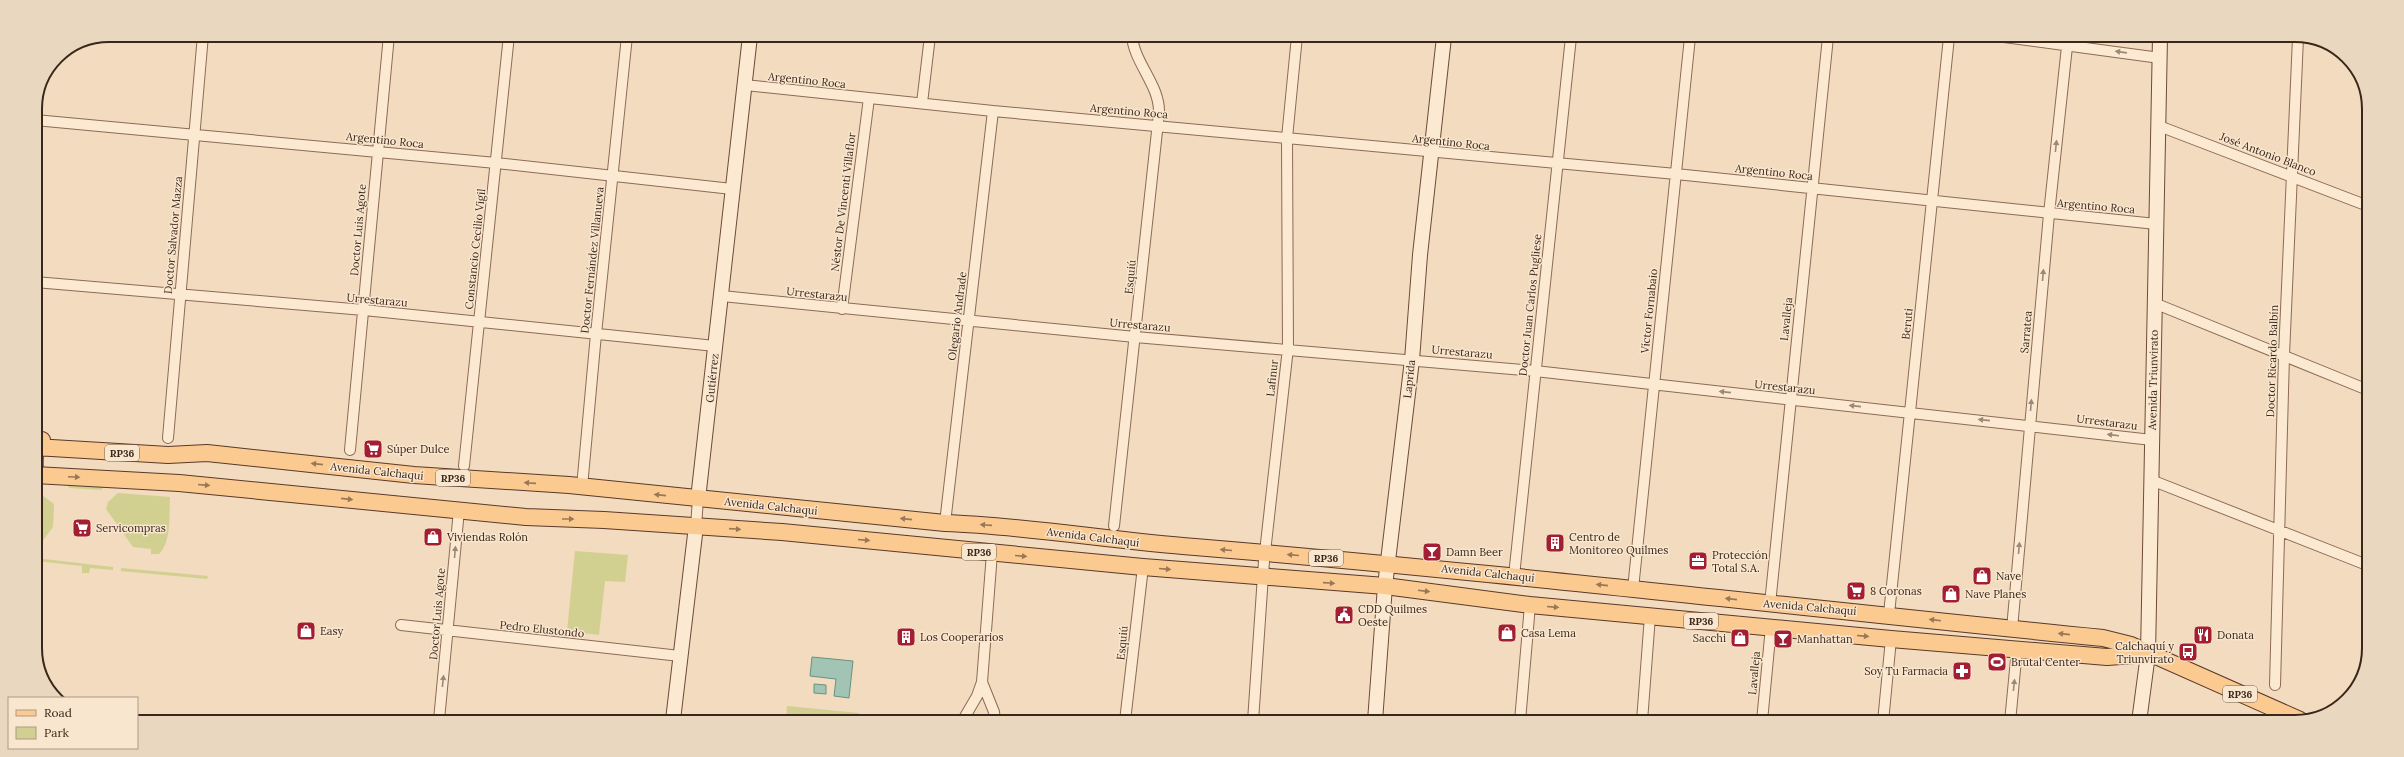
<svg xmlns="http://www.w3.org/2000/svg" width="2404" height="757" font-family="Lora,serif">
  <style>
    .green { fill: #d2d091 }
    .water { fill: #a2c4b5; stroke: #689282 }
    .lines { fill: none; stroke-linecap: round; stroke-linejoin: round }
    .street-casing { stroke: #8d6a55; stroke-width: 12 }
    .secondary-casing { stroke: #6e4b38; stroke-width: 16 }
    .primary-casing { stroke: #5a392a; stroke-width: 18 }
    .street { stroke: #fce9d2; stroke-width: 10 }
    .secondary { stroke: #fce9d2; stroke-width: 14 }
    .primary { stroke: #faca91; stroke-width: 16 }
    .oneway { fill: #9c8876 }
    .oneway2 { fill: #9a7856 }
    .labels { text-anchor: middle; stroke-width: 3; stroke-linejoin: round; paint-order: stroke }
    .shield { fill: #f9e6ce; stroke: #746051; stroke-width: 1 }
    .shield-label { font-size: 10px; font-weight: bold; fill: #3b261b }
    .street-label { font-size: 11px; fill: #3b261b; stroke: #f9e6ce }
    .poi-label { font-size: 11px; fill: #3b261b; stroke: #f9e6ce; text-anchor: start }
    .rim { fill: none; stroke: #3b261b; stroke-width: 2 }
  </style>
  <rect width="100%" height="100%" fill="#f2dbbe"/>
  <!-- green -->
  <path class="green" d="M67,481L108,484L101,490L69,488Z
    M38,492L54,504L53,527L41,543L35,535Z
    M118,493L170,497C169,514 172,541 159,554H151V549L133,547L106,509L108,502Z
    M575,551L628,555L625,582L605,581L599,635L567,631Z
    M35,558L113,567V570L90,568L89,573H82V566L35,561Z
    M121,568L208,576L207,579L121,571Z
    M787,706L859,713V720H786Z"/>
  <!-- water -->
  <path class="water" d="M812,657L853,661L849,698L834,696L836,679L810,676Z
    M814,684L826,685V694L814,693Z"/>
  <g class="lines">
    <!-- street casing -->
    <g class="street-casing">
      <path id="street" d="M2004,37L2160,58
        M745,85L993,111L1676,174L2156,224
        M922,103L930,36
        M35,120L496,163L732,189
        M2159,126L2368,206
        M35,282L364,310L715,346
        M722,296L1135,337L1535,371L2152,440
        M2154,303L2368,390
        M842,309L869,98
        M168,438L203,35
        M350,450L389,35
        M464,466L509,35
        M2151,480L2367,565
        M582,487L596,334L627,36
        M945,523L993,111
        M696,526L698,499
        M1114,526L1159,113C1160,85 1134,63 1132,36
        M1514,576L1571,37
        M1633,589L1690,37
        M1770,604L1828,37
        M1889,614L1949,37
        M401,625L680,656
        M2012,629L2049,214L2068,37
        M982,682L994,712L995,720
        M2275,685L2284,355L2298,38
        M439,720L459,510
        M963,720L977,696L982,682L992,553
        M1125,721L1143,567
        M1253,721L1264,561L1288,348L1287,138L1297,36
        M1520,721L1530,605
        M1642,721L1650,616
        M1762,721L1771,627
        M1883,722L1891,639
        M2010,722L2017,649"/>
    </g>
    <!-- secondary casing -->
    <g class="secondary-casing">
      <path id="secondary" d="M698,499L750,36
        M673,720L696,526
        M1375,721L1385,586L1412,360L1420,255L1444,37
        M2139,722L2148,654L2160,37"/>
    </g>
    <!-- primary casing -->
    <g class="primary-casing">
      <path id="primary" d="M35,447L168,455L207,453L414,475L569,485L945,523C1029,526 1112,541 1195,547C1498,572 1800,608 2103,638L2131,645L2300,720
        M35,475L179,483L526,517L604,520L782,532L1143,567L1385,586L1530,605L1891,639L2107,657L2148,654
        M35,475C35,465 32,445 42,440"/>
    </g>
    <!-- street -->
    <use href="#street" class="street"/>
    <!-- secondary -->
    <use href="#secondary" class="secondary"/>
    <!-- primary -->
    <use href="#primary" class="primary"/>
  </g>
  <!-- one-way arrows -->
  <defs><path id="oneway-solid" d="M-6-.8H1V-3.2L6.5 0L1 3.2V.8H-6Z"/></defs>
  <g class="oneway">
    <use href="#oneway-solid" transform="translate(2121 52) rotate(-172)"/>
    <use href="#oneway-solid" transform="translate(2056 146) rotate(-84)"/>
    <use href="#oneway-solid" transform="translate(2043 275) rotate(-85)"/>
    <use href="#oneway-solid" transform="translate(1725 392) rotate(-174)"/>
    <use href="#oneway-solid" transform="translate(2031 405) rotate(-85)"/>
    <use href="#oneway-solid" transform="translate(1855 406) rotate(-174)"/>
    <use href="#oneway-solid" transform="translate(1984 420) rotate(-174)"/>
    <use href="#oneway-solid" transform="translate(2113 435) rotate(-173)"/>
    <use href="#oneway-solid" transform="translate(2019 548) rotate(-85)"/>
    <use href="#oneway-solid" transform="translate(455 552) rotate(-85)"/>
    <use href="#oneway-solid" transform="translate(443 681) rotate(-84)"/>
    <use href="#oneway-solid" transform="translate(2014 685) rotate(-84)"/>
  </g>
  <g class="oneway2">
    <use href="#oneway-solid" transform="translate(317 464) rotate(-174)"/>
    <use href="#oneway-solid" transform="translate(74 477) rotate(3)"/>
    <use href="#oneway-solid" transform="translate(530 483) rotate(-176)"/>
    <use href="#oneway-solid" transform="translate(204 485) rotate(5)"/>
    <use href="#oneway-solid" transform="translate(660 495) rotate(-174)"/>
    <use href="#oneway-solid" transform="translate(347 499) rotate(6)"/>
    <use href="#oneway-solid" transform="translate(568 519)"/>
    <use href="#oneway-solid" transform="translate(906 519) rotate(-174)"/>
    <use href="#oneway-solid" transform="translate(986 525) rotate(-176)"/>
    <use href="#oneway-solid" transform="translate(735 529) rotate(4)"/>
    <use href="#oneway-solid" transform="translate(864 540) rotate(5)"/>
    <use href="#oneway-solid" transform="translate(1226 550) rotate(-175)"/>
    <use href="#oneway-solid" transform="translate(1293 555) rotate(-175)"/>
    <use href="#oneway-solid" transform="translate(1021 556) rotate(5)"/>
    <use href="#oneway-solid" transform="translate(1165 569) rotate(5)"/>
    <use href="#oneway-solid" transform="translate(1329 583) rotate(4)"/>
    <use href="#oneway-solid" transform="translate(1602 585) rotate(-174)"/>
    <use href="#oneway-solid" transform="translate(1424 591) rotate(7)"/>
    <use href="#oneway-solid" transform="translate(1731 599) rotate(-174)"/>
    <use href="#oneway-solid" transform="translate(1553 607) rotate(5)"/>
    <use href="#oneway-solid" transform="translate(1935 620) rotate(-173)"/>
    <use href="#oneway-solid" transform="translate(2064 634) rotate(-174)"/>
    <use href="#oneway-solid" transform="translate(1863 636) rotate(5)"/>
  </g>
  <!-- icons -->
  <defs>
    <g id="supermarket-square" transform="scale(1)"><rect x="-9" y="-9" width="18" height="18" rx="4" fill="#a21e33" stroke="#f9e6ce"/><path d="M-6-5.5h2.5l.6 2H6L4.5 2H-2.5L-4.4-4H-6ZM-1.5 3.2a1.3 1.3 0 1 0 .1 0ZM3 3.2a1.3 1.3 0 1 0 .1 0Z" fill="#fff"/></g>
    <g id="shop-square" transform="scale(1)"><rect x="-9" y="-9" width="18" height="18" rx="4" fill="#a21e33" stroke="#f9e6ce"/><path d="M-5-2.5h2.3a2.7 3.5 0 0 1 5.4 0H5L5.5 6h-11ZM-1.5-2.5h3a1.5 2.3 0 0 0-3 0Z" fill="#fff"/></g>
    <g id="building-square" transform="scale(1)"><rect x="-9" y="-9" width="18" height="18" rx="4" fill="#a21e33" stroke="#f9e6ce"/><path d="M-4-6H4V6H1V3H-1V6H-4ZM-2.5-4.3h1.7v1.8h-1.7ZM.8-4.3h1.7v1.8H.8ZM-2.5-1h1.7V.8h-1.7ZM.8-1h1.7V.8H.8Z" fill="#fff"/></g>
    <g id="bar-square" transform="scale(1)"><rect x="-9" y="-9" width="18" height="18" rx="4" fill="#a21e33" stroke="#f9e6ce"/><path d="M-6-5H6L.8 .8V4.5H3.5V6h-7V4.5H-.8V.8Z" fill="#fff"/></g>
    <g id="office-square" transform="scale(1)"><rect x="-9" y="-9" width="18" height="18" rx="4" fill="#a21e33" stroke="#f9e6ce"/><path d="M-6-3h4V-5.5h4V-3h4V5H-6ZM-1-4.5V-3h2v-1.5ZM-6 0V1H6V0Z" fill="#fff"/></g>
    <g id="civic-square" transform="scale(1)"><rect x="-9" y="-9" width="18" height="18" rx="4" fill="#a21e33" stroke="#f9e6ce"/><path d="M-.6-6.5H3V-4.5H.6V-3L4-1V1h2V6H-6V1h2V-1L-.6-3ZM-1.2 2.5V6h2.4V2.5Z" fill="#fff"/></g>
    <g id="restaurant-square" transform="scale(1)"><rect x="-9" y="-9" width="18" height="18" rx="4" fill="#a21e33" stroke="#f9e6ce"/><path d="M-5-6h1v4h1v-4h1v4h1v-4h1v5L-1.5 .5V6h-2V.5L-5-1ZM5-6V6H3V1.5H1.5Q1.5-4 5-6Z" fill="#fff"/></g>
    <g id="bus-square" transform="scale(1)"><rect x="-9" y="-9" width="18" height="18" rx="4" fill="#a21e33" stroke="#f9e6ce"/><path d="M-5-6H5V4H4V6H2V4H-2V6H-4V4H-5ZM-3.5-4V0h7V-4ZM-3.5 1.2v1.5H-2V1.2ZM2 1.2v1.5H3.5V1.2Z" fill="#fff"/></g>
    <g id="stadium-square" transform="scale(1)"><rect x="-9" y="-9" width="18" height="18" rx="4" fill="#a21e33" stroke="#f9e6ce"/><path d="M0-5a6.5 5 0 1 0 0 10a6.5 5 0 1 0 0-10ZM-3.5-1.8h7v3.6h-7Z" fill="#fff"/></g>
    <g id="pharmacy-square" transform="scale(1)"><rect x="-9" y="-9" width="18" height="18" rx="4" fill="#a21e33" stroke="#f9e6ce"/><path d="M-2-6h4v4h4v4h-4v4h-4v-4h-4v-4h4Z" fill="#fff"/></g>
  </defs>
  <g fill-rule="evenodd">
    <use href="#supermarket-square" x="373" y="449"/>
    <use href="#supermarket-square" x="82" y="528"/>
    <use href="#shop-square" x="433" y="537"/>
    <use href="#building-square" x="1555" y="543"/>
    <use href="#bar-square" x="1432" y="552"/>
    <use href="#office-square" x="1698" y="561"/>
    <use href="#shop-square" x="1982" y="576"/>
    <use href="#supermarket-square" x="1856" y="591"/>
    <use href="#shop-square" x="1951" y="594"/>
    <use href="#civic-square" x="1344" y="615"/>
    <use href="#shop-square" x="306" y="631"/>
    <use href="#shop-square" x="1507" y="633"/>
    <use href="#restaurant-square" x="2203" y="635"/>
    <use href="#building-square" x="906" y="637"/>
    <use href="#shop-square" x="1740" y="638"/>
    <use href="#bar-square" x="1783" y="639"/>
    <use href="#bus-square" x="2188" y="652"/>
    <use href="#stadium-square" x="1997" y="662"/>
    <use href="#pharmacy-square" x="1962" y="671"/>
  </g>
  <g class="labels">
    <!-- shield labels -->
    <g class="shield">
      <rect x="105" y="445" width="34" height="16" rx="3"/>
      <rect x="436" y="470" width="34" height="16" rx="3"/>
      <rect x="962" y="544" width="34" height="16" rx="3"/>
      <rect x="1309" y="550" width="34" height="16" rx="3"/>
      <rect x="1684" y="613" width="34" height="16" rx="3"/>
      <rect x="2223" y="686" width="34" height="16" rx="3"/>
    </g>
    <g class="shield-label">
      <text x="122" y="457">RP36</text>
      <text x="453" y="482">RP36</text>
      <text x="979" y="556">RP36</text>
      <text x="1326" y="562">RP36</text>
      <text x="1701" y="625">RP36</text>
      <text x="2240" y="698">RP36</text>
    </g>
    <!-- street labels -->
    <g class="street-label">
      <text transform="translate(807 80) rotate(6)" y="4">Argentino Roca</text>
      <text transform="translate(1129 111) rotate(5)" y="4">Argentino Roca</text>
      <text transform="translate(385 140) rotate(6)" y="4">Argentino Roca</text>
      <text transform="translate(1451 142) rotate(6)" y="4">Argentino Roca</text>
      <text transform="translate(2268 154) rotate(21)" y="4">José Antonio Blanco</text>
      <text transform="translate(1774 172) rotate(6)" y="4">Argentino Roca</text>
      <text transform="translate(843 202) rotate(-83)" y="4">Néstor De Vincenti Villaflor</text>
      <text transform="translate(2096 206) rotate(5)" y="4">Argentino Roca</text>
      <text transform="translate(358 230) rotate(-85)" y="4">Doctor Luis Agote</text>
      <text transform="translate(173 235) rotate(-85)" y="4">Doctor Salvador Mazza</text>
      <text transform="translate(475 249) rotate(-84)" y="4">Constancio Cecilio Vigil</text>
      <text transform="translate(592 260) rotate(-84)" y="4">Doctor Fernández Villanueva</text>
      <text transform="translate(1130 277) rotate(-84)" y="4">Esquiú</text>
      <text transform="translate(817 294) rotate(6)" y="4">Urrestarazu</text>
      <text transform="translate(377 300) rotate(5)" y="4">Urrestarazu</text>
      <text transform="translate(1530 305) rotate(-84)" y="4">Doctor Juan Carlos Pugliese</text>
      <text transform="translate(1649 311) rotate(-84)" y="4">Víctor Fornabaio</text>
      <text transform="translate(957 316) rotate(-83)" y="4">Olegario Andrade</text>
      <text transform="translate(1786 319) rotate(-84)" y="4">Lavalleja</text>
      <text transform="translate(1907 324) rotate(-84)" y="4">Beruti</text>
      <text transform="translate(1140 325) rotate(5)" y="4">Urrestarazu</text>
      <text transform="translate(2026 332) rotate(-85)" y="4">Sarratea</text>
      <text transform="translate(1462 352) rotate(5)" y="4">Urrestarazu</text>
      <text transform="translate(2272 361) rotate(-88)" y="4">Doctor Ricardo Balbín</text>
      <text transform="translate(712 378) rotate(-84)" y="4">Gutiérrez</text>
      <text transform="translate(1272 378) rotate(-84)" y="4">Lafinur</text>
      <text transform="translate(1409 379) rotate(-84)" y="4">Laprida</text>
      <text transform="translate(2153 380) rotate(-89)" y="4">Avenida Triunvirato</text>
      <text transform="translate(1785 387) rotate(6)" y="4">Urrestarazu</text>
      <text transform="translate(2107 422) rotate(7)" y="4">Urrestarazu</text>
      <text transform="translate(377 471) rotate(6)" y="4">Avenida Calchaquí</text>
      <text transform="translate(771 506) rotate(6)" y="4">Avenida Calchaquí</text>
      <text transform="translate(1093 537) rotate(7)" y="4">Avenida Calchaquí</text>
      <text transform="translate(1488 573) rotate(6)" y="4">Avenida Calchaquí</text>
      <text transform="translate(1810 607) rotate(5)" y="4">Avenida Calchaquí</text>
      <text transform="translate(437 614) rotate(-85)" y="4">Doctor Luis Agote</text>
      <text transform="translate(542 629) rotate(6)" y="4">Pedro Elustondo</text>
      <text transform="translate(1122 643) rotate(-84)" y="4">Esquiú</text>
      <text transform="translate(1754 673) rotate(-85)" y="4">Lavalleja</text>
    </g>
    <!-- poi labels -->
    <g class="poi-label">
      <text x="387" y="453">Súper Dulce</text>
      <text x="96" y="532">Servicompras</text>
      <text x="447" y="541">Viviendas Rolón</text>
      <text x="1569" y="541">Centro de<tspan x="1569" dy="13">Monitoreo Quilmes</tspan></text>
      <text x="1446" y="556">Damn Beer</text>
      <text x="1712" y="559">Protección<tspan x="1712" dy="13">Total S.A.</tspan></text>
      <text x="1996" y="580">Nave</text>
      <text x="1870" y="595">8 Coronas</text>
      <text x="1965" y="598">Nave Planes</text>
      <text x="1358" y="613">CDD Quilmes<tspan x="1358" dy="13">Oeste</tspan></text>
      <text x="320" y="635">Easy</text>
      <text x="1521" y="637">Casa Lema</text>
      <text x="2217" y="639">Donata</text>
      <text x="920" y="641">Los Cooperarios</text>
      <text x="1726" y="642" text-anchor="end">Sacchi</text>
      <text x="1797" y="643">Manhattan</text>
      <text x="2174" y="650" text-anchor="end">Calchaquí y<tspan x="2174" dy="13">Triunvirato</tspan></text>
      <text x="2011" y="666">Brutal Center</text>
      <text x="1948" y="675" text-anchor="end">Soy Tu Farmacia</text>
    </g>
  </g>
  <!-- crop -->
  <path d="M0 0H2404V757H0ZM109 42H2295A67 67 0 0 1 2362 109V648A67 67 0 0 1 2295 715H109A67 67 0 0 1 42 648V109A67 67 0 0 1 109 42Z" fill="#ead7c0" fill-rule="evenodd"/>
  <path class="rim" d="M109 42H2295A67 67 0 0 1 2362 109V648A67 67 0 0 1 2295 715H109A67 67 0 0 1 42 648V109A67 67 0 0 1 109 42Z"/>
  <!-- legend -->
  <rect x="8" y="697" width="130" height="52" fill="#f9e6ce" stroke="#ad9986"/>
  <rect x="16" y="710" width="20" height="6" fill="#faca91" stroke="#ad9986"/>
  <text x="44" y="717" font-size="12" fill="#3b261b">Road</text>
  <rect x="16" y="727" width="20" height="12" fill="#d2d091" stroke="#ad9986"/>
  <text x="44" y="737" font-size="12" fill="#3b261b">Park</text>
</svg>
